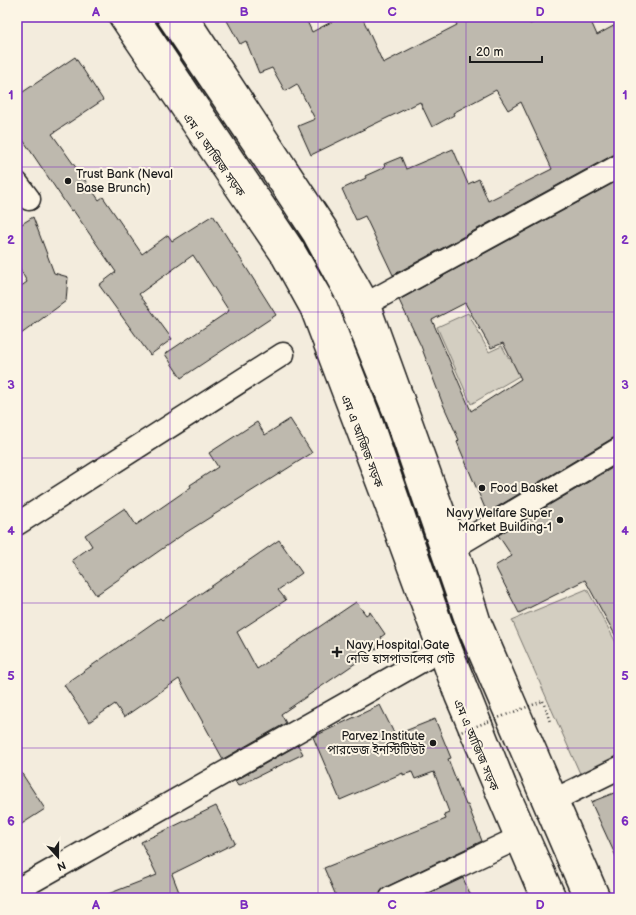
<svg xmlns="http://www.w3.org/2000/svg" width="636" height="915" font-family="'Balsamiq Sans','Noto Sans Bengali',sans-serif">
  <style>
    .green { fill: #d3cec1; stroke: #78756e }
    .building { fill: #beb9ae; stroke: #1c1c1c; fill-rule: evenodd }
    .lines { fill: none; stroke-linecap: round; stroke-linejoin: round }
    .minor-casing { stroke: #1c1c1c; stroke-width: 25 }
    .major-casing { stroke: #1c1c1c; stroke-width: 25 }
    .highway-casing { stroke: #1c1c1c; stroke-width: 25 }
    .path { stroke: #1c1c1c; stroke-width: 2.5; stroke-dasharray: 1 3; stroke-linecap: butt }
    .minor { stroke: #fcf5e5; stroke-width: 22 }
    .major { stroke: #fcf5e5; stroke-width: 22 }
    .highway { stroke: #fcf5e5; stroke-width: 22 }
    .path-bridge { stroke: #1c1c1c; stroke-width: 2.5; stroke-dasharray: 1 3; stroke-linecap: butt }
    .grid { fill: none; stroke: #7b2cbf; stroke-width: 1; stroke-opacity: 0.55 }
    .poi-dot { fill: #1c1c1c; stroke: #fcf5e5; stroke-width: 1.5 }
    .labels { text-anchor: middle; stroke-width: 4; stroke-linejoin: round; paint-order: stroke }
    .street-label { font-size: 12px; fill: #1c1c1c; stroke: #fcf5e5 }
    .poi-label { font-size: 12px; fill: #1c1c1c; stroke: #fcf5e5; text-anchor: start }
    .neatline { fill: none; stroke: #7b2cbf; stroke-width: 1.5 }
    .grid-label { font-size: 13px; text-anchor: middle; font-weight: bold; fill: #7b2cbf }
  </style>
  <rect width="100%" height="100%" fill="#f3ecdd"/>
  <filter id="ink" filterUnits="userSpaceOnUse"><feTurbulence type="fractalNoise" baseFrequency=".025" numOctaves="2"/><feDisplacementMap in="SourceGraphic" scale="8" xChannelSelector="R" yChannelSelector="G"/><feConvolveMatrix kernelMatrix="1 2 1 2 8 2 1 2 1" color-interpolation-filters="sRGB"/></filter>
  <g filter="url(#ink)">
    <!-- green -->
    <path class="green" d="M468,313L489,352L502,346L509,359L522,352L531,369L471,404L437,327Z
      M587,589L619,648V760L582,778L512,620Z"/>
    <!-- building -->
    <path class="building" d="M225,17H305L312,32L341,17H362L383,63L457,25L453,17H526L530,24L546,17H589L597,35L619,23V154L613,155L393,275L365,216L356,220L342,189L366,178L365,176L385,167L384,164L401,157L406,169L453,149L468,184L479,179L488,201L552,169L521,102L508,110L496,90L453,113L454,115L432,127L420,102L311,155L298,126L315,119L297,84L285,91L272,68L259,73L246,41L240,44Z
      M75,57L103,100L52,134L99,200L103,197L142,254L168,235L172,241L213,215L276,315L181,378L165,354L229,311L193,255L139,294L172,339L150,355L99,285L116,272L73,210L71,211L17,131V96Z
      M619,180V437L613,438L487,513L457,442L459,440L442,402L421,346L399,300ZM465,303L491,348L503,343L521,379L471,411L432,320Z
      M33,217L54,273L68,277L66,301L17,337V289L27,282L17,263V227Z
      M290,419L312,453L182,535L96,595L72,560L92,546L85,535L125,508L136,525L191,487L190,485L218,467L209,453L257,422L265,435Z
      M619,464V642L585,580L519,613L495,566L512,556L498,535Z
      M279,540L302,573L278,590L286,600L237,632L257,669L356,602L366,615L370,612L385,634L381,637L385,643L281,714L286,723L223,759L179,679L124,717L115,704L89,722L64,685L160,618L162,620Z
      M380,705L395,735L435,719L451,758L448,759L466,805H468L482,841L386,887L381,891L379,898H337L324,868L446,819L444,814L449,812L434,772L415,779L412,772L403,775V773L340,800L313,737Z
      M298,745L303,754L238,786L235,781Z
      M17,766L45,809L17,827Z
      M619,791V863L591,802Z
      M216,806L235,843L172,874L179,892L164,898H103V896L157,875L141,842Z
      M463,878L472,898H420Z"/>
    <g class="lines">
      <!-- minor casing -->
      <g class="minor-casing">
        <path id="minor" d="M17,183L29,199
          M368,303L619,166
          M17,524L283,354
          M456,546L619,449
          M556,799L619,768
          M17,890L439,651
          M391,898L516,839"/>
      </g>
      <!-- major casing -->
      <g class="major-casing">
        <path id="major" d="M120,17L281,254L312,310L389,513L456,696L542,898
          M187,17L326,228L368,303L456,546L479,620L599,898"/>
      </g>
      <!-- highway casing -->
      <g class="highway-casing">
        <path id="highway" d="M138,17L292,247L326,306L370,418L444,632L505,785L555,898
          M168,17L280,183L314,235L347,296L395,414L468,626L585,898"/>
      </g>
      <!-- path -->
      <path class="path" d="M543,701L550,722"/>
      <!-- minor -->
      <use href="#minor" class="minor"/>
      <!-- major -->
      <use href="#major" class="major"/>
      <!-- highway -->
      <use href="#highway" class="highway"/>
      <!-- path-bridge -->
      <path class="path-bridge" d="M458,733L543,701"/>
    </g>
  </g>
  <!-- grid -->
  <path class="grid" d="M170,17V898M318,17V898M466,17V898M17,167H619M17,312H619M17,458H619M17,603H619M17,748H619"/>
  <!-- markers -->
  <g class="poi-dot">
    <circle cx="68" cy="181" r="4"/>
    <circle cx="482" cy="488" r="4"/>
    <circle cx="560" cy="520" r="4"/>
    <path d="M335 646h4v4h4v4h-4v4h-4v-4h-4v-4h4z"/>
    <circle cx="433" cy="743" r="4"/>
  </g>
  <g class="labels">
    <!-- street labels -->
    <g class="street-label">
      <text transform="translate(214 155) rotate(55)" y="4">এম এ আজিজ সড়ক</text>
      <text transform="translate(362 441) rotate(69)" y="4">এম এ আজিজ সড়ক</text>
      <text transform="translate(476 745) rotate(67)" y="4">এম এ আজিজ সড়ক</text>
    </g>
    <!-- poi labels -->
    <g class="poi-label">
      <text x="76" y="178">Trust Bank (Neval<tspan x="76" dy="14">Base Brunch)</tspan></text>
      <text x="490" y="492">Food Basket</text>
      <text x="552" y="517" text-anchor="end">Navy Welfare Super<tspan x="552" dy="14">Market Building-1</tspan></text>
      <text x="346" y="649">Navy Hospital Gate<tspan x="346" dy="14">নেভি হাসপাতালের গেট</tspan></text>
      <text x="425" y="740" text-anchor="end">Parvez Institute<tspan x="425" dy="14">পারভেজ ইনস্টিটিউট</tspan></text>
    </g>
  </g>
  <!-- margin -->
  <rect width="636" height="915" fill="none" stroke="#fcf5e5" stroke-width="44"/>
  <!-- north arrow -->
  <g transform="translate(58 857) rotate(159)" stroke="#fcf5e5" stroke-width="3" paint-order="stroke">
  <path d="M0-3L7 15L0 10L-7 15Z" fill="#1c1c1c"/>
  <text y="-6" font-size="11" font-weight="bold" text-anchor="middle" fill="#1c1c1c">N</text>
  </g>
  <!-- scale -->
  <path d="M470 56v6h72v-6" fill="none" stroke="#1c1c1c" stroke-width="2"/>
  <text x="476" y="56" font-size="12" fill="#1c1c1c" stroke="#fcf5e5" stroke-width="3" paint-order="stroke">20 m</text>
  <rect x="22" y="22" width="592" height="871" class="neatline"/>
  <g class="grid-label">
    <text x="96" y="16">A</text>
    <text x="244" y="16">B</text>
    <text x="392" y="16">C</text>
    <text x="540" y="16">D</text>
    <text x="11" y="99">1</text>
    <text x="625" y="99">1</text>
    <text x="11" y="244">2</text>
    <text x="625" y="244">2</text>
    <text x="11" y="389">3</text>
    <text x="625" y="389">3</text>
    <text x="11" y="535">4</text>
    <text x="625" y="535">4</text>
    <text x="11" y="680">5</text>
    <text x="625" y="680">5</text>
    <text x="11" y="825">6</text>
    <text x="625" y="825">6</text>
    <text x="96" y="909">A</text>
    <text x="244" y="909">B</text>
    <text x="392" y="909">C</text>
    <text x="540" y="909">D</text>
  </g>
</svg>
